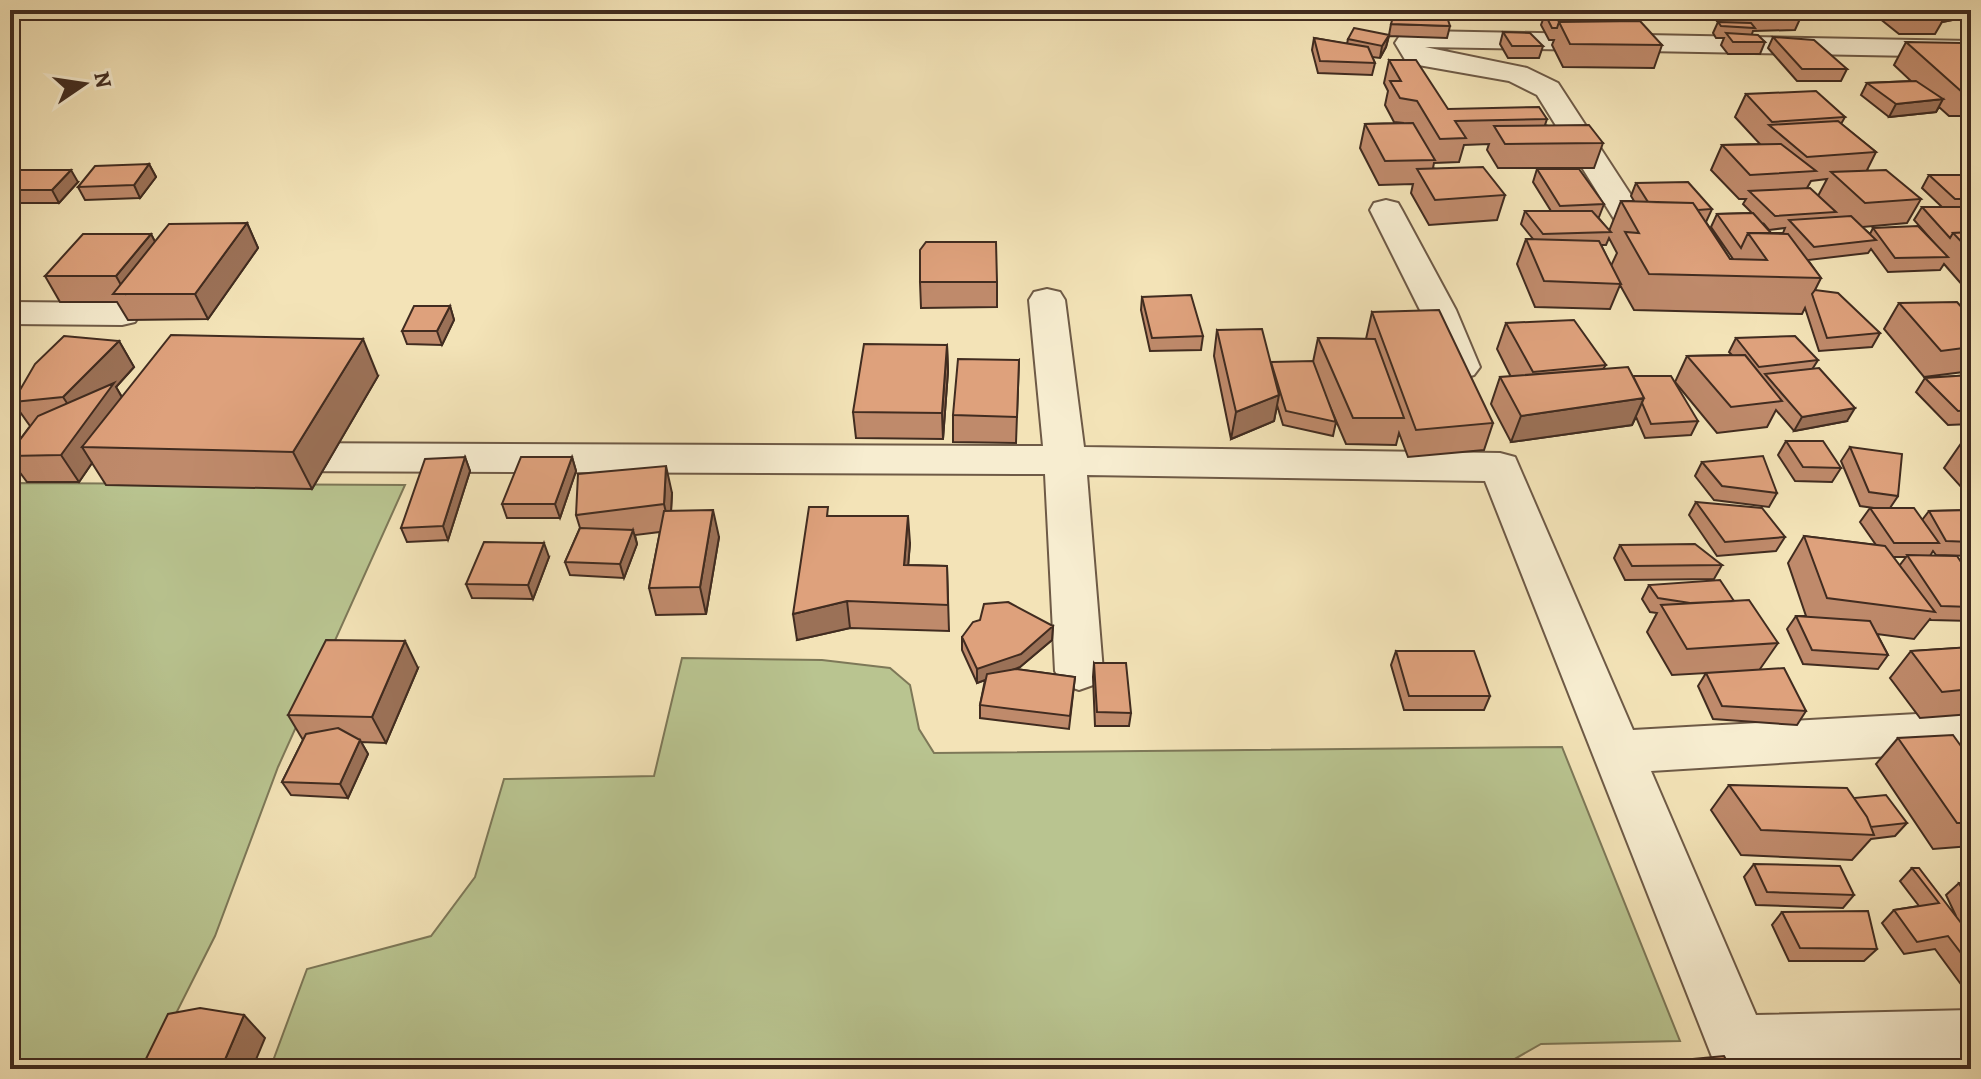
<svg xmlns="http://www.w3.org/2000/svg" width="1981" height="1079" font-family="Alegreya,serif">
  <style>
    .green { fill: #b9c490; stroke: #7d7858; stroke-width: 2 }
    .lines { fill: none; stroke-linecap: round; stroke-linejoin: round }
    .street-casing { stroke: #6e5a46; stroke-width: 4 }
    .street { fill: #f7edd0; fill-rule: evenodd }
    .wall { fill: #bf8a6b; stroke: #412c20; stroke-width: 2; fill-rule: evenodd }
    .shaded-wall { fill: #9b7157; stroke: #412c20; stroke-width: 2 }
    .building { fill: #dea17c; stroke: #412c20; stroke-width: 2 }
  </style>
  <rect width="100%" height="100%" fill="#f3e3b7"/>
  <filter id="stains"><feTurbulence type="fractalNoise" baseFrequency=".0025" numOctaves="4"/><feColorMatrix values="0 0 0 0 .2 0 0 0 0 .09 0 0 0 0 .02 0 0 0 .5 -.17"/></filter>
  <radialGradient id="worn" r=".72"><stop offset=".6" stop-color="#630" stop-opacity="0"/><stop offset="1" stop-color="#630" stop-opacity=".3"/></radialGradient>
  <!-- green -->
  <path class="green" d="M10,483L405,485L278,767L215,936L148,1069H10Z
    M682,658L822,660L890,668L910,685L919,729L934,753L1562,747L1680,1041L1541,1044L1497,1069H270L307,969L431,936L475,877L504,779L654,776Z"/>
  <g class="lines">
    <!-- street casing -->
    <g class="street-casing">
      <path id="street" d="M1422,31L1971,41V57L1425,47L1527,68L1558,83L1642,212L1638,219L1626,222L1614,219L1537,95L1509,81L1407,63L1395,43L1399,37Z
        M1386,200L1398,203L1402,210L1456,310L1480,367L1474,375L1461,379L1448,375L1442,367L1420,310L1370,210L1374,203Z
        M1047,289L1060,292L1065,300L1084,447L1500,453L1515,457L1633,730L1971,711V751L1651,771L1756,1015L1971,1010V1069L1716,1067L1485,481L1087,475L1103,671L1096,684L1079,690L1062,684L1055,671L1045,474L269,471L254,467L248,457L254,447L269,443L1043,446L1029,300L1034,292Z
        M10,302L122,303L135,306L140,314L135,322L122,325L10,324Z"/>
    </g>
    <!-- street -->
    <use href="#street" class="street"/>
  </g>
  <!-- wall -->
  <path class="wall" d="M1557,10H1602L1600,14L1559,12Z
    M1705,10H1804L1795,30L1753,31L1752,34L1765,42L1760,54H1728L1721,45L1724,38H1716L1713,33L1718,22Z
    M1869,10H1971L1967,17L1942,22L1935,34H1899Z
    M1545,14L1626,21L1662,45L1654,68L1563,67L1552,45L1554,40H1549L1541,25Z
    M1391,24L1450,26L1447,38L1389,36L1386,47L1380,58L1372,57L1375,63L1372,75L1318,73L1312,50L1314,38L1347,44L1348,39L1389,35Z
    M1503,32L1543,46L1539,58H1508L1500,44Z
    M1773,37L1847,69L1841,81H1797L1768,48Z
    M1906,42L1971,49V116H1949L1939,107L1936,112L1889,117L1861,95L1867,83L1911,81L1894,65Z
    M1389,60L1448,109L1547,119L1545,125L1603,143L1594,168H1498L1487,150L1489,144L1464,145L1459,162L1434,163L1433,168L1505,195L1497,220L1429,225L1411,193L1413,184L1379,185L1360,148L1365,124L1404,123L1394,122L1385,105L1388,91L1384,83Z
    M1746,94L1845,117L1841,124L1876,152L1867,170L1921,199L1907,223L1862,227L1870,234L1873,228L1937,246L1914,220L1922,207H1942L1922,188L1929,175H1971V211H1968L1971,215V295L1944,264L1940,270L1888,272L1871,249L1868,253L1808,260L1821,278L1815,290L1880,333L1872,347L1819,351L1805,308L1802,314L1634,310L1620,285L1610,309L1535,307L1517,264L1526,239H1533L1521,224L1525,211H1551L1533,182L1537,169L1604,204L1599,217H1598L1609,231L1621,201H1634L1631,196L1636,183L1712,209L1706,222L1730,259H1733L1711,227L1717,214L1752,213L1743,204L1746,199H1739L1711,170L1722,145L1760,144L1735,117ZM1827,179L1818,196L1807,188L1811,181ZM1763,223L1769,230L1785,228L1783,233H1771ZM1609,238L1617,253L1611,266L1601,245H1606Z
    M149,164L156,177L140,198L85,200L78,187Z
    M10,178L78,182L59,203H10Z
    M247,223L258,248L208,319L128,320L117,302H60L45,276L151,234L155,242Z
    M920,282H997V307L921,308Z
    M1142,297L1203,336L1201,350L1150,351L1141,310Z
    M1899,303L1970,316L1971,314V371L1924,377L1884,329Z
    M450,306L454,320L442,345L407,344L402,331Z
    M1372,312L1493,423L1484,450L1408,457L1399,433L1396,445L1346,444L1328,402L1336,422L1333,436L1283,425L1277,405L1274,421L1231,439L1214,356L1217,330L1271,362H1313L1318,338L1366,339Z
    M1506,323L1606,365L1603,369L1633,376L1698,421L1691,435L1645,438L1636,417L1632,425L1511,442L1491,404L1500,377H1511L1497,349Z
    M1736,338L1818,360L1813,368L1847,421L1794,431L1776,410L1767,427L1717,433L1675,382L1687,356L1732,355L1729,352Z
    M119,341L134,367L116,387L122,397L378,376L312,489L106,485L92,463L79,482H27L10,459V453L30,426L13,402Z
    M947,345L948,371L943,439L856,438L853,412Z
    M1019,360L1016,443L953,442V415Z
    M1971,375V424L1948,425L1916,392L1925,378Z
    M1971,432V498L1944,468L1962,442L1964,441Z
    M1786,441L1841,468L1832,482L1795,481L1778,455Z
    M1850,447L1898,496L1890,508L1922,520L1929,511L1971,510V556L1936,555L1933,551L1930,556L1971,577V621L1931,620L1930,619L1914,639L1877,634L1888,655L1878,669L1803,664L1787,629L1796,616H1806L1788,563L1804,536L1876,545L1860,522L1870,508H1874L1860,506L1841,461ZM1893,557H1906L1899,566Z
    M465,457L470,471L448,540L407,542L401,528Z
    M572,457L576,471L560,518H507L502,504Z
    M1702,462L1777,493L1769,507L1714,500L1695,476Z
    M672,493L671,511L719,537L706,614L656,615L649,588L660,532L635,535L637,544L624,578L570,575L565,562L580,528L576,515Z
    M1696,502L1785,537L1776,551L1717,556L1689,515Z
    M829,516L910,543L908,565L947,566L949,631L850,628L797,640Z
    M1620,545L1722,565L1714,579L1625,580L1614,558Z
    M549,557L533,599L472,598L466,584Z
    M1649,585L1734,601L1778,643L1760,669L1806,711L1797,725L1713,719L1698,686L1706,673L1672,675L1647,632L1657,613L1650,612L1642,599Z
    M1053,626L1052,640L1020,667L1015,669L1075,677L1069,729L980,718V705L985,680L977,683L962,650V637Z
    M1971,647V714L1920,718L1890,678L1911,651Z
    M1396,651L1490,696L1484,710H1404L1391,665Z
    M1094,663L1131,713L1129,726H1095L1093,677Z
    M418,668L386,743L361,742L368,754L348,798L291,795L282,782L303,740L288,715Z
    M1898,738L1971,760V846L1933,849L1876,764Z
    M1729,785L1854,798L1907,823L1895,836L1871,839L1852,860L1741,855L1711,810Z
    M1754,864L1854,895L1843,908L1756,905L1744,877Z
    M1912,868L1956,916L1946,895L1959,883L1971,884V998L1935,949L1904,954L1882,923L1894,910L1919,906L1900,881Z
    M1782,912L1877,949L1864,961H1789L1772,925Z"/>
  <!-- shaded-wall -->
  <path class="shaded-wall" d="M1948,10H1971L1967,17L1942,22Z
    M1389,35L1386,47L1380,58L1382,46Z
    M1943,99L1936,112L1889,117L1896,104Z
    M149,164L156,177L140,198L134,185Z
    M71,170L78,182L59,203L52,190Z
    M247,223L258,248L208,319L195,294Z
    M151,234L164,259L126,294L116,276Z
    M450,306L454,320L442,345L437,331Z
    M363,339L378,376L312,489L293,452Z
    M119,341L134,367L116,387L129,410L82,447L92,463L79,482L61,455L80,423L63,397Z
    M947,345L948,371L943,439L942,413Z
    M1279,395L1274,421L1231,439L1236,412Z
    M1644,398L1632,425L1511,442L1521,416Z
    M1855,408L1847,421L1794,431L1802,417Z
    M465,457L470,471L448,540L443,526Z
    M572,457L576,471L560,518L555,504Z
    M666,466L672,493L670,530L664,504Z
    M713,510L719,537L706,614L700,587Z
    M908,516L910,543L906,592L904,565Z
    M633,530L637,544L624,578L620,564Z
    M544,543L549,557L533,599L528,585Z
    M847,601L850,628L797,640L793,614Z
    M1053,626L1052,640L1020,667L977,683V669Z
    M405,641L418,668L386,743L372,717Z
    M360,740L368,754L348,798L340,784Z
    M244,1015L265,1038L252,1069H221Z"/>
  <!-- building -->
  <path class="building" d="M1395,10L1447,17L1450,26L1391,24Z
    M1908,10H1945L1947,12H1911Z
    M1545,14L1621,16L1626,21L1559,22L1557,28H1552Z
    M1640,21L1662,45L1570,44L1559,22Z
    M1718,22L1751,23L1755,28L1721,26Z
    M1354,28L1389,35L1382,46L1348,39Z
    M1503,32L1530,33L1543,46H1512Z
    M1726,33L1758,35L1765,42H1733Z
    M1773,37L1814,40L1847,69H1802Z
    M1314,38L1368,47L1375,63L1320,61Z
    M1906,42L1963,43L1971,49V92H1962Z
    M1389,60H1416L1448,109L1539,107L1547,119L1455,121L1466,138L1440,139L1417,101L1400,98L1390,81H1401Z
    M1916,81L1943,99L1896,104L1867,83Z
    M1816,91L1845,117L1772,122L1746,94Z
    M1838,121L1876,152L1807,157L1769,125Z
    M1413,123L1435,160L1385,161L1365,124Z
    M1589,125L1603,143L1505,144L1494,126Z
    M1781,144L1816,171L1750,175L1722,145Z
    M149,164L134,185L78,187L95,166Z
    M1483,167L1505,195L1435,200L1417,169Z
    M1537,169H1579L1604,204L1560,206Z
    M18,170H71L52,190H10V178Z
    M1886,170L1921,199L1865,203L1831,172Z
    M1929,175H1971V199H1955Z
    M1688,182L1712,209L1698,210L1693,203L1648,202L1636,183Z
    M1810,188L1836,212L1775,216L1749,191Z
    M1621,201L1693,203L1730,259L1767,260L1748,233L1788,234L1821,278L1649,274L1625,232L1639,233Z
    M1922,207H1963L1971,215V232L1953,233L1950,238Z
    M1525,211H1592L1611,232L1543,234Z
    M1753,213L1771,233H1748L1741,248L1717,214Z
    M1851,216L1876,240L1814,247L1789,220Z
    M247,223L195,294H113L169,224Z
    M1918,226L1948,257L1895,258L1873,228Z
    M1971,232V252L1953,233Z
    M83,234H151L116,276H45Z
    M1526,239L1599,241L1621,284L1544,281Z
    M926,242H996L997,282H920V250Z
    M1815,290L1838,293L1880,333L1827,338L1812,294Z
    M1191,295L1203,336L1152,338L1142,297Z
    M1957,302L1971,318V347L1941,351L1899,303Z
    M414,306H450L437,331H402Z
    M1439,310L1493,423L1416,430L1372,312Z
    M1574,320L1606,365L1533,372L1506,323Z
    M1262,329L1279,395L1236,412L1217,330Z
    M171,335L363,339L293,452L82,447Z
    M64,336L119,341L63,397L13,402L35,364Z
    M1795,336L1818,360L1759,367L1736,338Z
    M1318,338L1375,339L1404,418H1353Z
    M864,344L947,345L942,413L853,412Z
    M1745,355L1782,401L1731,407L1687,356Z
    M958,359L1019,360L1017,417L953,415Z
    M1313,361L1336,422L1286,411L1271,362Z
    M1628,367L1644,398L1521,416L1500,377Z
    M1819,368L1855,408L1802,417L1765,374Z
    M1971,375V410L1958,411L1925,378Z
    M1633,376H1671L1698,421L1651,424L1642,403L1644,398Z
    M114,383L61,455L10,456V453L38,416Z
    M1786,441H1823L1841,468L1803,467Z
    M1971,441V451L1962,442Z
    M1850,447L1902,454L1898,496L1869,492Z
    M1763,456L1777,493L1722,486L1702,462Z
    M465,457L443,526L401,528L425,459Z
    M521,457H572L555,504H502Z
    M666,466L664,504L576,515L578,474Z
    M1696,502L1762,508L1785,537L1725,542Z
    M809,507H828L827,516H908L904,565L947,566L948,605L847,601L793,614Z
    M1870,508H1914L1939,543H1894Z
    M713,510L700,587L649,588L664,511Z
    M1971,510V542L1946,541L1929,511Z
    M580,528L633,530L620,564L565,562Z
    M1804,536L1885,546L1935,612L1827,598Z
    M484,542L544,543L528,585L466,584Z
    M1695,544L1722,565L1632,566L1620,545Z
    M1907,555L1957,556L1971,577V607L1941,606Z
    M1720,580L1734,601L1690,603L1658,598L1649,585Z
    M1749,600L1778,643L1687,649L1661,605Z
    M1008,602L1053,626L1021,654L977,669L962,637L973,622L980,620L984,604Z
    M1796,616L1870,621L1888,655L1812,650Z
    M326,640L405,641L372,717L288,715Z
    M1971,647V689L1942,692L1911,651Z
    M1396,651H1474L1490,696H1409Z
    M1094,663H1126L1131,713L1097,712Z
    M1784,668L1806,711L1722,706L1706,673Z
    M1016,669L1075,677L1070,716L980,705L987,674Z
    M338,728L360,740L340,784L282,782L306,734Z
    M1953,735L1971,760V823H1957L1898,738Z
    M1729,785L1847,788L1867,817L1874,835L1761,830Z
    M1886,795L1907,823L1871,827L1867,817L1854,798Z
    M1754,864L1840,866L1854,895L1767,892Z
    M1912,868H1919L1971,936V966L1948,936L1917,942L1894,910L1939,903Z
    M1959,883L1971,884V907Z
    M1868,911L1877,949L1800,948L1782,912Z
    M200,1008L244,1015L221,1069H141L168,1014Z
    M1724,1056L1731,1069H1620L1619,1066Z"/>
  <!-- margin -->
  <rect width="1981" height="1079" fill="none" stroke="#f3e3b7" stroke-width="40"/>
  <rect x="12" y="12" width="1957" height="1055" fill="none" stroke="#412c20" stroke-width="4"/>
  <rect x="20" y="20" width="1941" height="1039" fill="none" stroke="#412c20" stroke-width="2"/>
  <!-- north arrow -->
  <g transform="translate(84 84) rotate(77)" stroke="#f7edd0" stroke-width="6" paint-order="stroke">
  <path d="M0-6L14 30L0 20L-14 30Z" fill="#412c20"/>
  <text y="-12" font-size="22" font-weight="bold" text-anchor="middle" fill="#412c20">N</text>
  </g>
  <rect width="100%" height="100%" filter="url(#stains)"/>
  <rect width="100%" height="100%" fill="url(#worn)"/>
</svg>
